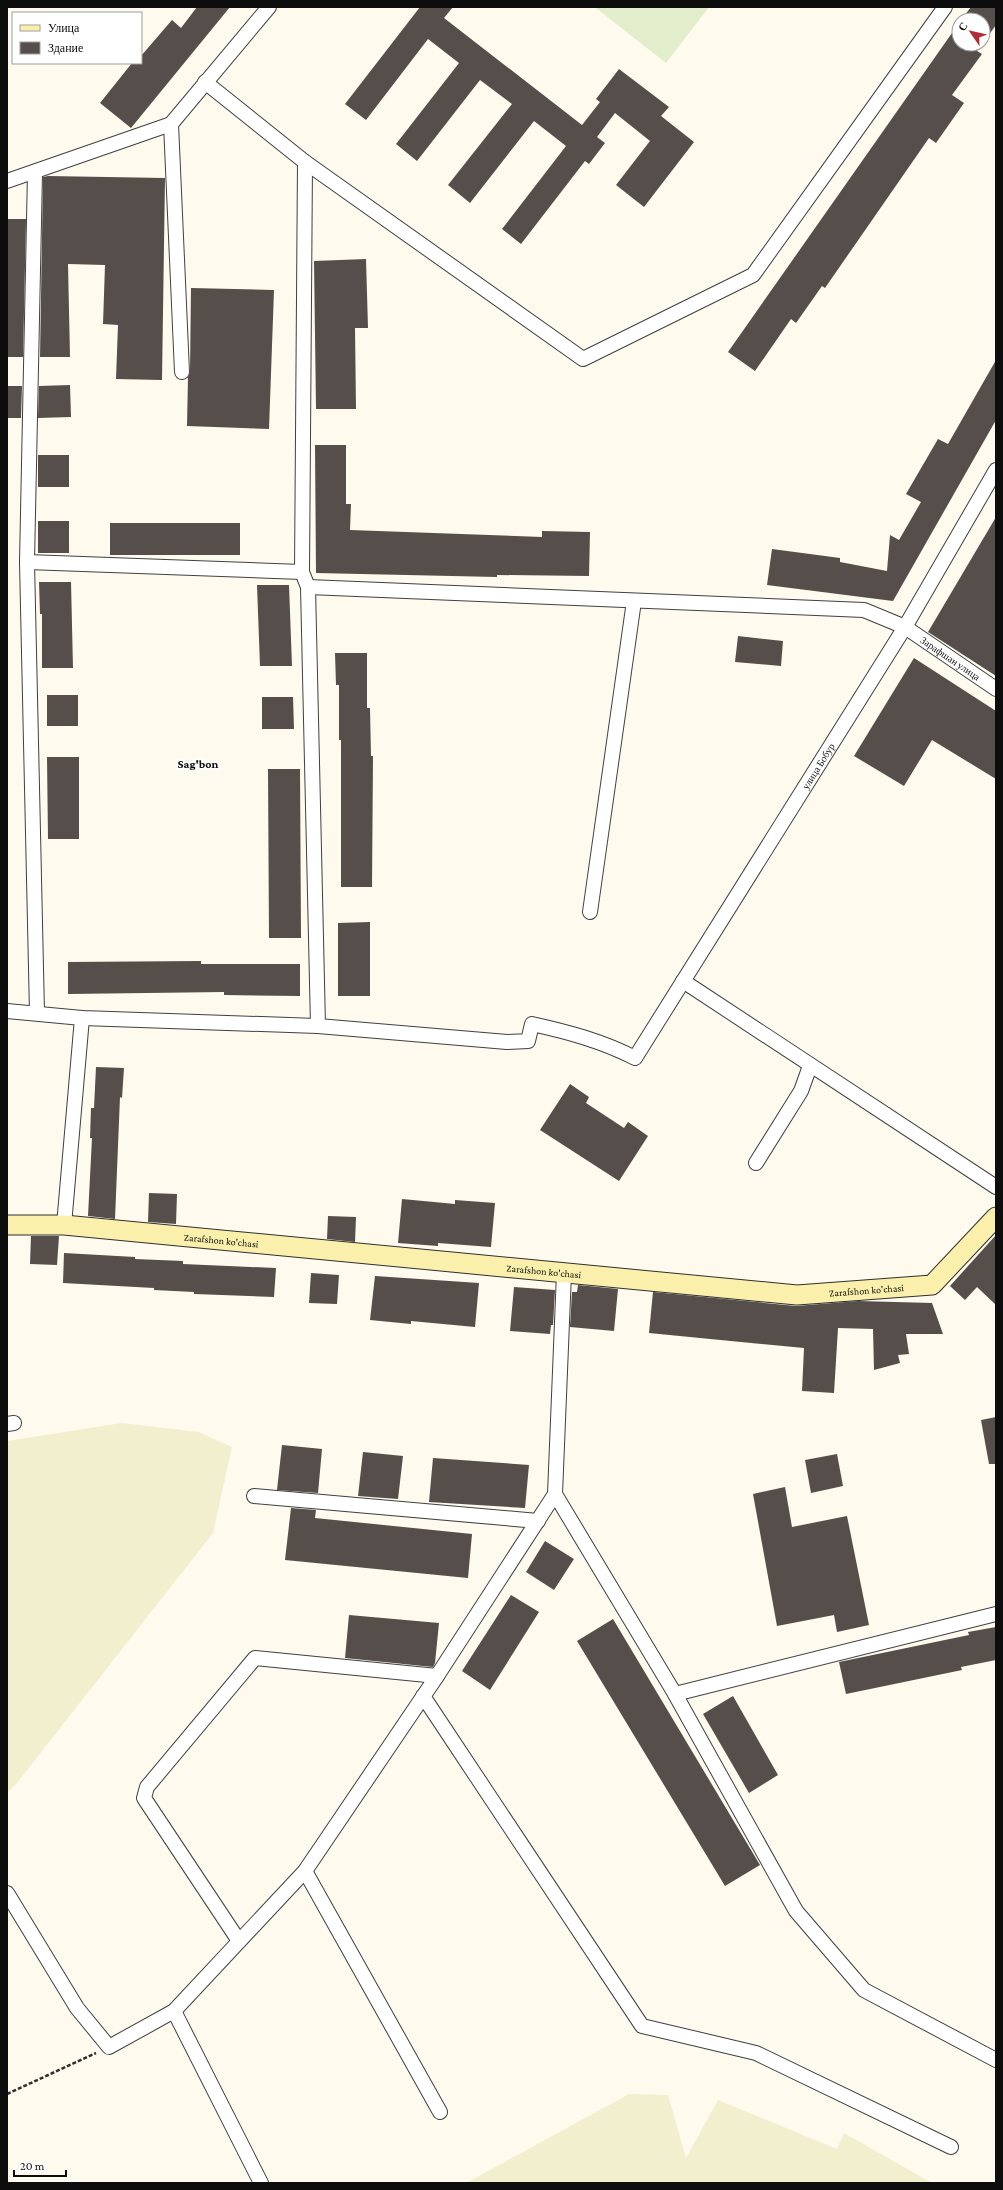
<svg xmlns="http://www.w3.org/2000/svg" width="1003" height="2190" font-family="'Crimson Pro',serif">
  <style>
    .farmland { fill: #f2efcf }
    .pitch { fill: #e2eecb }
    .building { fill: #554e4a }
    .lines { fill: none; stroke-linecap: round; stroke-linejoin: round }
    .street-casing { stroke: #404040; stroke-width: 16 }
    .secondary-casing { stroke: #2f2f2f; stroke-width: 21 }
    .path { stroke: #2f2f2f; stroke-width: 2.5; stroke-dasharray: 4 2; stroke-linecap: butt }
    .street { stroke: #fff; stroke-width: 14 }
    .secondary { stroke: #faf0ac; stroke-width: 19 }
    .labels { text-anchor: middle; stroke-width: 4; stroke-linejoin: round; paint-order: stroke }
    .street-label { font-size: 10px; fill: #0d0d0d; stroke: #fff }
    .quarter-label { font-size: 12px; font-weight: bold; fill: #0d0d0d; stroke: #fff }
  </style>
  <rect width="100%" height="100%" fill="#fefaee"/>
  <!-- farmland -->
  <path class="farmland" d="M122,1423L199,1432L232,1447L213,1533L17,1783L7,1793V1441Z
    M629,2094L668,2095L686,2158L718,2100L837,2149L844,2133L932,2183H466Z"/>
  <!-- pitch -->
  <path class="pitch" d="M598,7H709L666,63L596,8Z"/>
  <!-- building -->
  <path class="building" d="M197,7H230L131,128L100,103L132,63H141V56L172,20L181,28Z
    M420,7H453L444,18L582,125L600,102L596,99L619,69L669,107L661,116L694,142L644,207L616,185L650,141L615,113L597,137L605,143L589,164L585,161L521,244L502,229L566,146L534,121L470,203L448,185L512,104L480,80L417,161L396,144L459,63L428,39L366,120L345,104Z
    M971,7H996V25L983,43V20H961Z
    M959,23V44H982L977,51L982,54L952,95L964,103L936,143L929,138L825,288L822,286L796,323L791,319L755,371L728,352Z
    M48,176L165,178L162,380L116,379L118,325L103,324L105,265L68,264L70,357H40L43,177Z
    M7,219H26L23,357H7Z
    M366,259L368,328H355L356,409H316L314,261Z
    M191,288L274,290L269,429L187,426L188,377L190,372Z
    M996,360V420L893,601L767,585L772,549L840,558V562L887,571L890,535L899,540L921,502L906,494L938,439L948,444Z
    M70,385L71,417L38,418L39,386Z
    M7,386H22L21,418H7Z
    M315,445H346V504H351L350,530L542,537V531L590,532L589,576L497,575V577L316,573Z
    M38,455H69V487H38Z
    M996,517V676L928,632Z
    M38,521H69V553H38Z
    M110,523H240V555H110Z
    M39,582H71L73,668H42V614H40Z
    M257,585H289L292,666H260Z
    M738,636L783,641L781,666L735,662Z
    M335,653H367V708H370L371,756H373L372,887H341V740H339V685H336Z
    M914,658L996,711V779L932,740L904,786L854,756Z
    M47,695H78V726H47Z
    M262,697H293L294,729H262Z
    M47,757H79V839H48Z
    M268,769H300L301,938H269Z
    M370,922V996H338V923Z
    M201,961V964H300V996L224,995V992L68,994V962Z
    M96,1067L124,1068L122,1098L120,1097L115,1219L88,1216L92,1138H90L91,1108H94Z
    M570,1084L589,1097L586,1103L624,1128L628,1122L648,1136L619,1181L540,1130Z
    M149,1193L177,1194L176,1224L148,1222Z
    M402,1199L455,1204V1200L495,1203L491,1247L438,1243V1246L398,1243Z
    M328,1216L356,1217L355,1242L327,1239Z
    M996,1235V1305L977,1287L965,1300L950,1286Z
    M31,1236H59L57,1265L30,1264Z
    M64,1253L135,1257V1259L183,1261V1264L276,1268L274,1297L194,1294V1292L154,1290V1288L63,1283Z
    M311,1273L339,1275L337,1304L309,1303Z
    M375,1276L479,1283L475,1327L411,1321V1324L370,1320Z
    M578,1285L618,1289L614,1331L570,1327L572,1292H577Z
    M514,1287L555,1290L553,1325H551L550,1334L510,1331Z
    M653,1292L796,1306L858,1301L932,1303L943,1334H906L909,1354L898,1355L900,1363L874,1370L873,1329L838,1328L834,1393L802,1391L804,1348L649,1333Z
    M996,1417V1464H989L981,1420Z
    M282,1445L322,1449L318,1493L277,1490Z
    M363,1452L403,1456L398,1499L358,1496Z
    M837,1454L843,1486L811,1493L805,1460Z
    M433,1458L529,1465L525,1508L429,1502Z
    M785,1487L792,1527L847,1516L869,1625L837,1632L834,1615L777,1626L753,1494Z
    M291,1508L316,1510L315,1518L472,1534L468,1578L285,1560Z
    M545,1541L574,1559L554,1590L526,1572Z
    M511,1595L539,1612L490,1690L462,1671Z
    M349,1615L439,1623L435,1663L433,1667L345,1658Z
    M613,1619L760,1865L725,1886L577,1641Z
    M996,1627V1660L961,1667L962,1670L846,1694L839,1662L969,1635L968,1632Z
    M733,1696L778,1775L749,1793L703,1714Z"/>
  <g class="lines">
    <!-- street casing -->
    <g class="street-casing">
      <g id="street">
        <path d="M205,82L305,162L583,359L753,275L945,7"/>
        <path d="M171,124L182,372"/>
        <path d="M305,162L302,572L308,587L318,1026"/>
        <path d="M35,172L27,562L37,1013"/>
        <path d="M7,181L171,124L269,7"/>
        <path d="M27,562L302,572"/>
        <path id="s1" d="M308,587L864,610L905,627L996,689"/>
        <path d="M590,912L634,601"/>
        <path d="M683,981L996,1187"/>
        <path id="s2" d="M7,1011L82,1018L318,1026L507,1042L528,1041L532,1024C568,1032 602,1041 635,1058L905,627L996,470"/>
        <path d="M756,1163L801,1091L810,1066"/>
        <path d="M64,1225L82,1018"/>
        <path d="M7,1424L14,1423"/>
        <path d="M555,1494L675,1694L996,1614"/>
        <path d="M254,1496L538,1521"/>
        <path d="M675,1694L796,1911L864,1990L996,2060"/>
        <path d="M423,1696L642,2026L756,2053L951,2147"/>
        <path d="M305,1871L440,2112"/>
        <path d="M7,1893L77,2008L109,2047L174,2011L305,1871L437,1676L555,1494L564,1273"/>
        <path d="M239,1941L144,1798L147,1787L255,1658L437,1676"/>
        <path d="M174,2011L261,2183"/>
      </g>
    </g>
    <!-- secondary casing -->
    <g class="secondary-casing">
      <g id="secondary">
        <path id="s3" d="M7,1225H64L797,1295L932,1285L996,1217"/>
      </g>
    </g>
    <!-- path -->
    <path class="path" d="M7,2094L96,2053"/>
    <!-- street -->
    <use href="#street" class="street"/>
    <!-- secondary -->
    <use href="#secondary" class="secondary"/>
  </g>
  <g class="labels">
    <!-- street labels -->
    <g class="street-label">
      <text dy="4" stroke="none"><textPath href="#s1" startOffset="656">Зарафшан улица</textPath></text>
      <text dy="4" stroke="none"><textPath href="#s2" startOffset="993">улица Бобур</textPath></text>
      <text dy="4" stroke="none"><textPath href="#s3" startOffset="215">Zarafshon ko'chasi</textPath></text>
      <text dy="4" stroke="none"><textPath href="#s3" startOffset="539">Zarafshon ko'chasi</textPath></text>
      <text dy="4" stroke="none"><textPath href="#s3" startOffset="863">Zarafshon ko'chasi</textPath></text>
    </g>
    <!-- quarter labels -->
    <g class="quarter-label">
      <text x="198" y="768">Sag'bon</text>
    </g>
  </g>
  <!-- border -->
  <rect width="1003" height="2190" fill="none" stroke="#0d0d0d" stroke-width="16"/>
  <!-- legend -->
  <rect x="12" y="12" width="130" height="52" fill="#ffffff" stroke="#9e9e9e"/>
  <rect x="20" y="25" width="20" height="6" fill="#faf0ac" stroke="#9e9e9e"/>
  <text x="48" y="32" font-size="12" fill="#0d0d0d">Улица</text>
  <rect x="20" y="42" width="20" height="12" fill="#554e4a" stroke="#9e9e9e"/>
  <text x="48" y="52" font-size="12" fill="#0d0d0d">Здание</text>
  <!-- north arrow -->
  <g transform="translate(971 32) rotate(304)"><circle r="19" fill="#ffffff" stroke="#9e9e9e"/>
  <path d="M0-3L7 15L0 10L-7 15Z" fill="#b42d36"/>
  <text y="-6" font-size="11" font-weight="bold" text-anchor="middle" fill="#0d0d0d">С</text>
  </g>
  <!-- scale -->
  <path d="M14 2170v6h52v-6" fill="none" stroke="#0d0d0d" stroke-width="2"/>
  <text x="20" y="2170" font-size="12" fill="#0d0d0d" stroke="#ffffff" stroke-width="3" paint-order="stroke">20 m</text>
</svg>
